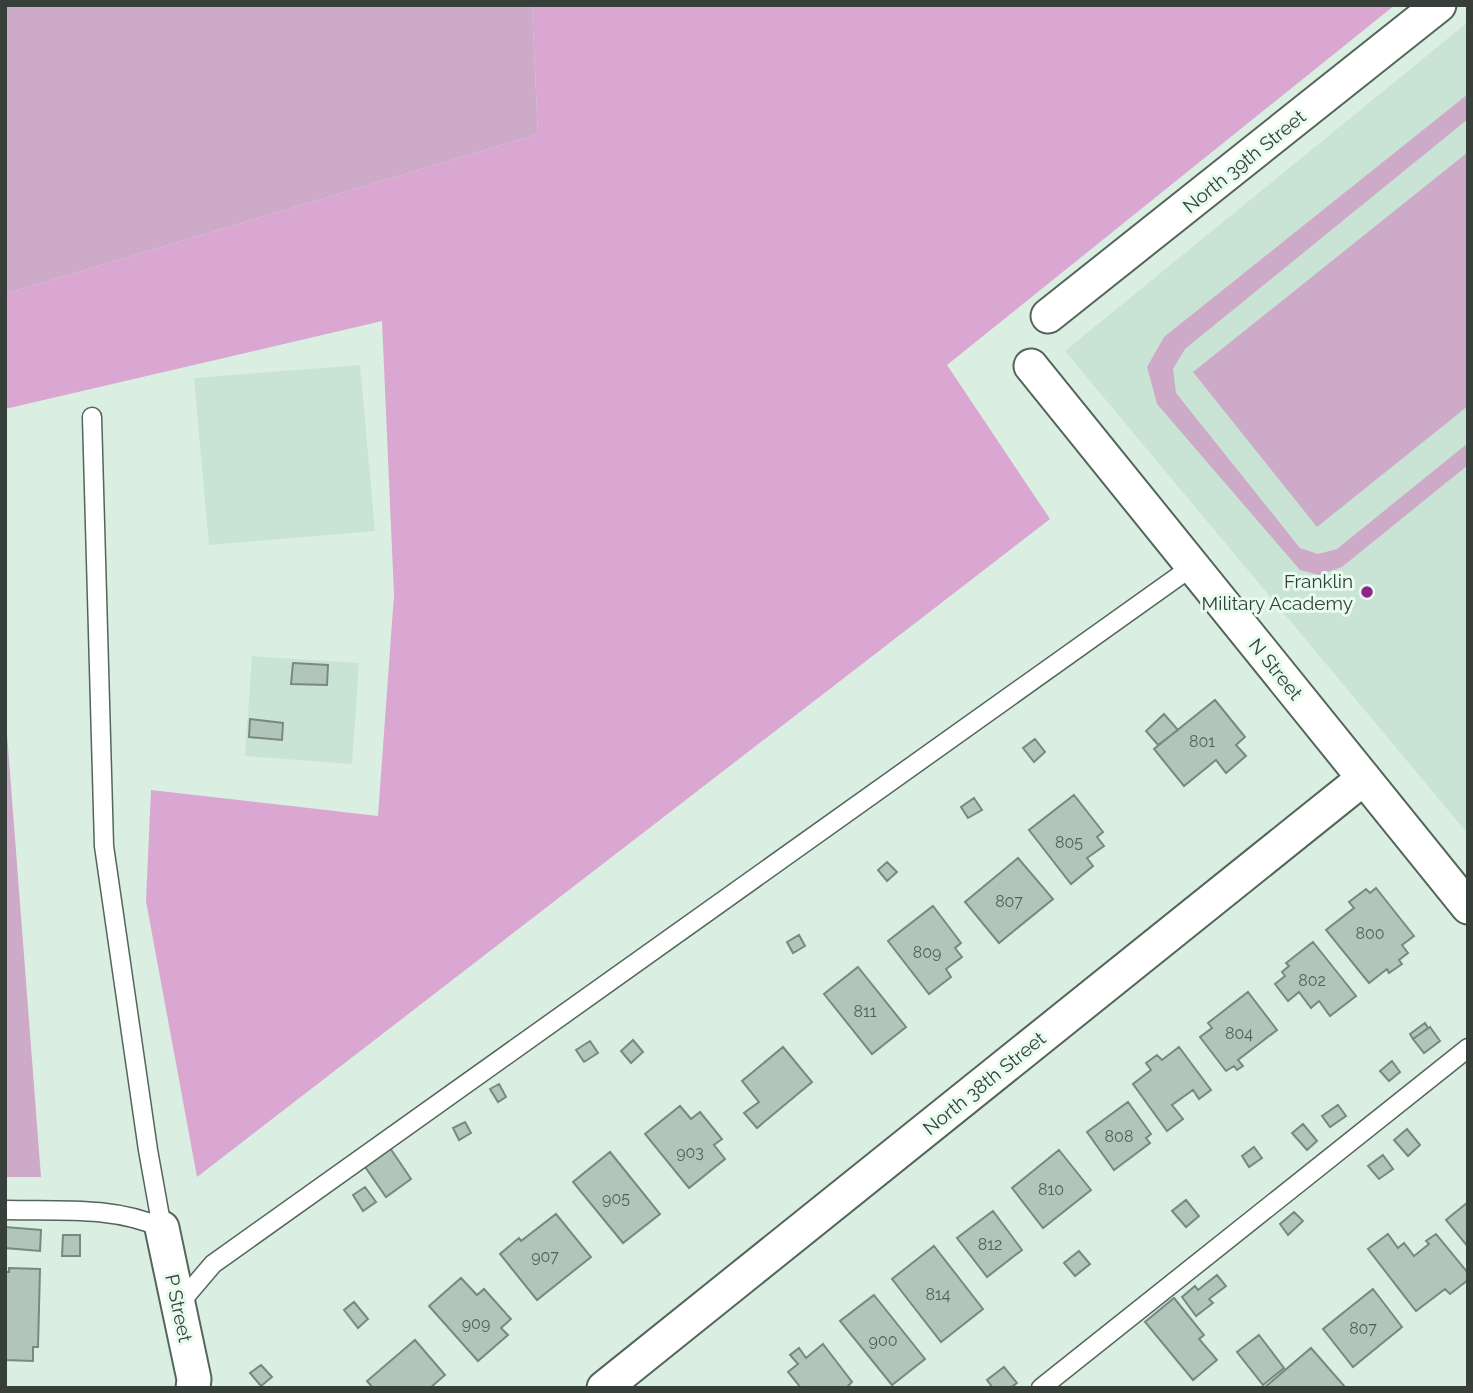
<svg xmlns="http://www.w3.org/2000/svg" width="1473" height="1393" font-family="Raleway,sans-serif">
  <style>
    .built { fill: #c9e4d4 }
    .green { fill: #cdabc8 }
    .forest { fill: #d9a7d2 }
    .building { fill: #b2c5ba; stroke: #788a7f; stroke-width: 2 }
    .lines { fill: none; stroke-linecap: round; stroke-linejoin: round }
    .lane-casing { stroke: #54665c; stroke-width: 21 }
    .street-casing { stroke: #54665c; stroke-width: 37 }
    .lane { stroke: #fff; stroke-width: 18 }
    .street { stroke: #fff; stroke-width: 33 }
    .poi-dot { fill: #902589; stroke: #e7fbef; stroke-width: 2.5 }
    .labels { text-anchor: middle; stroke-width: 6; stroke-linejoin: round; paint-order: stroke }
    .number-label { font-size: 16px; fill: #56605a }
    .street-label { font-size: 19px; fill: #373f3a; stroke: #e7fbef }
    .poi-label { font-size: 19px; fill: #373f3a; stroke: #e7fbef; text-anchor: end }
  </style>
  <rect width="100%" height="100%" fill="#daeee2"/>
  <!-- built -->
  <path class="built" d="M1468,22V834L1065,351Z
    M360,365L375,531L209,545L194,378Z
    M252,656L359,663L352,764L245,756Z"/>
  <!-- green -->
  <path class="green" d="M5,5H532L538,134L5,294Z
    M1468,94V119L1185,349L1173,369L1176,393L1300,548L1318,554L1337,549L1468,443V465L1342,567L1319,575L1300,570L1157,404L1147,367L1164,337Z
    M1468,152V406L1317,527L1193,372Z
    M5,708L41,1177H5Z"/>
  <!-- forest -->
  <path class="forest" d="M532,5H1395L947,365L1050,519L197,1177L146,901L151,790L378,816L394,595L382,321L5,409V294L538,134Z"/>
  <!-- building -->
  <path class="building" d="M293,663L328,665L327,685L291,684Z
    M1215,700L1245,737L1236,745L1246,756L1226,773L1216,760L1184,786L1154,749Z
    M1164,714L1178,730L1158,745L1146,731Z
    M250,719L283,723L282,740L249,737Z
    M1035,739L1045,752L1034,762L1023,748Z
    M1074,795L1103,832L1097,837L1104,846L1087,858L1093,866L1071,884L1029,830Z
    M974,798L982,810L968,818L961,807Z
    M1018,858L1053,899L999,943L965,902Z
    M887,862L897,872L887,881L878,870Z
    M1376,888L1414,936L1402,945L1408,953L1399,960L1402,964L1389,973L1387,969L1369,983L1326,930L1354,908L1349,902L1366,889L1370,893Z
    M933,906L961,943L955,948L962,957L946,969L951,977L929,994L888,941Z
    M799,935L805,946L793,953L787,942Z
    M1313,942L1356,996L1330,1016L1319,1001L1311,1008L1299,992L1288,1001L1275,984L1285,976L1282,972L1289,966L1286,963Z
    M858,967L906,1027L872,1054L824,994Z
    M1248,992L1277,1030L1238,1060L1243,1066L1237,1070L1234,1066L1226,1071L1200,1037L1212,1028L1208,1023Z
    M1425,1023L1428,1028L1413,1039L1410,1034Z
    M1430,1027L1440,1041L1424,1053L1413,1039Z
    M633,1040L643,1052L631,1063L621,1051Z
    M590,1041L598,1053L584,1062L576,1050Z
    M783,1047L812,1082L757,1128L744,1113L759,1102L742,1081Z
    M1179,1047L1211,1090L1199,1099L1193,1090L1172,1105L1183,1119L1167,1131L1133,1084L1151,1070L1146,1063L1157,1055L1162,1060Z
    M1392,1061L1400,1072L1389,1081L1380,1071Z
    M499,1084L506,1097L498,1102L490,1089Z
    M1128,1102L1151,1134L1146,1138L1150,1143L1114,1170L1087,1132Z
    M1338,1105L1346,1116L1330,1127L1322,1116Z
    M680,1106L691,1119L700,1112L722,1139L714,1145L725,1159L689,1188L645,1134Z
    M465,1122L471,1133L459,1140L453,1128Z
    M1303,1124L1317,1141L1307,1150L1292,1133Z
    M1407,1129L1420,1145L1408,1156L1394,1140Z
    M388,1145L411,1179L386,1197L361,1161Z
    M1254,1147L1262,1158L1249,1167L1242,1156Z
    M1059,1150L1091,1190L1043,1228L1012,1188Z
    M610,1152L660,1214L623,1243L573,1182Z
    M1383,1155L1393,1169L1379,1179L1368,1166Z
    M365,1187L376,1202L363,1211L353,1195Z
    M1186,1200L1199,1216L1186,1227L1172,1211Z
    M1468,1202V1247L1446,1220Z
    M993,1211L1022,1250L987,1277L957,1238Z
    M1294,1212L1303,1221L1288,1235L1280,1224Z
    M556,1214L591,1257L537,1300L500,1254L519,1238L521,1241Z
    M5,1227L41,1230L40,1251L5,1248Z
    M1388,1234L1398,1248L1404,1243L1414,1256L1429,1244L1426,1241L1436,1234L1468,1273V1280L1450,1294L1445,1289L1416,1311L1368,1249Z
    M63,1235H80V1256H62Z
    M934,1246L983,1309L941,1342L892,1279Z
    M1079,1251L1090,1264L1075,1276L1064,1263Z
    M9,1268L40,1269L38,1347H33V1361L5,1360V1272H9Z
    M1217,1275L1226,1286L1209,1299L1213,1303L1196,1316L1182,1297L1195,1286L1198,1290Z
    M461,1278L477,1295L484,1289L511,1319L501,1328L508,1335L478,1361L429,1306Z
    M1373,1289L1402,1327L1353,1367L1323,1329Z
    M874,1295L925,1359L892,1385L840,1321Z
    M1174,1298L1204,1335L1199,1339L1217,1360L1193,1380L1145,1322Z
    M354,1302L368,1319L358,1328L344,1310Z
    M1259,1335L1284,1368L1263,1385L1237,1352Z
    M415,1340L445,1375L430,1388H373L367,1381Z
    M823,1344L852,1382L846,1388H801L788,1372L798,1364L790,1355L799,1348L806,1358Z
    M1311,1348L1345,1387L1343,1388H1264Z
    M261,1365L272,1377L261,1386L250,1373Z
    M1004,1367L1017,1383L1010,1388H993L987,1380Z"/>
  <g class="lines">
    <!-- lane casing -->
    <g class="lane-casing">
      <path id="lane" d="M92,417L104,846L148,1150L162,1228
        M5,1210C57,1211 115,1206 162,1228
        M179,1304L213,1264L1193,566
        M1041,1388L1468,1048"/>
    </g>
    <!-- street casing -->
    <g class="street-casing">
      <path id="street" d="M1048,316L1439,5
        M1031,366L1468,907
        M162,1228L194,1379L193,1388
        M604,1388L1364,778"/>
    </g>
    <!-- lane -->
    <use href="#lane" class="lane"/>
    <!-- street -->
    <use href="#street" class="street"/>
  </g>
  <!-- markers -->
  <circle class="poi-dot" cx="1367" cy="592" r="7"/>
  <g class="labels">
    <!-- number labels -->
    <g class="number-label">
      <text x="1202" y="747">801</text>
      <text x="1069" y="848">805</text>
      <text x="1009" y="907">807</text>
      <text x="1370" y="939">800</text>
      <text x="927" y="958">809</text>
      <text x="1312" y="986">802</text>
      <text x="865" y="1017">811</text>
      <text x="1239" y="1039">804</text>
      <text x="1119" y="1142">808</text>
      <text x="690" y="1158">903</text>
      <text x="1051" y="1195">810</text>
      <text x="616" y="1204">905</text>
      <text x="990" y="1250">812</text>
      <text x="545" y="1262">907</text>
      <text x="938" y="1300">814</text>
      <text x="476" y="1329">909</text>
      <text x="1363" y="1334">807</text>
      <text x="883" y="1346">900</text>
    </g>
    <!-- street labels -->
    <g class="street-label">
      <text transform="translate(1244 161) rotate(-39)" y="7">North 39th Street</text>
      <text transform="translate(1276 669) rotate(51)" y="7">N Street</text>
      <text transform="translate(984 1083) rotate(-39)" y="7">North 38th Street</text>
      <text transform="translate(179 1308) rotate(78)" y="7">P Street</text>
    </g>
    <!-- poi labels -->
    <g class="poi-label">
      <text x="1353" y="588">Franklin<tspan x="1353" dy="22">Military Academy</tspan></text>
    </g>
  </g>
  <!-- border -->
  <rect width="1473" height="1393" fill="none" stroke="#373f3a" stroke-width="14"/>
</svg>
